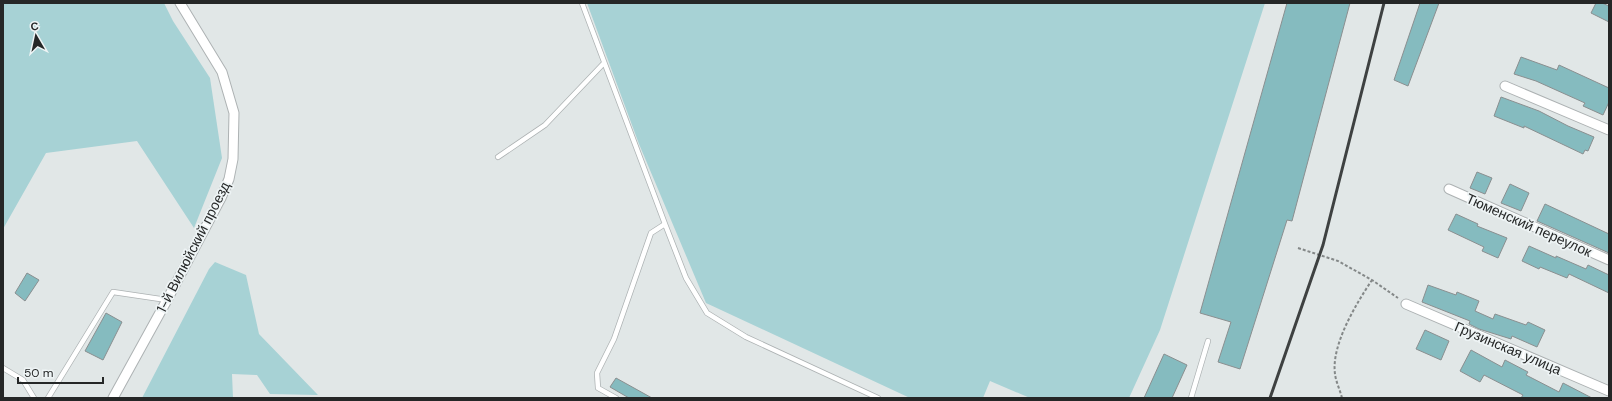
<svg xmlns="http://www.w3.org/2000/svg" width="1612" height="401" font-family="'DM Sans',sans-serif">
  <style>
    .green { fill: #a7d2d5 }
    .building { fill: #85bbbf; stroke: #8a8f90 }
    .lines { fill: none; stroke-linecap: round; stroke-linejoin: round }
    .lane-casing { stroke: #adb2b3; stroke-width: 6 }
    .street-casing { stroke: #adb2b3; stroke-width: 11 }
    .path { stroke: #848888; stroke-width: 2; stroke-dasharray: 3 2; stroke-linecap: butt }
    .lane { stroke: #fff; stroke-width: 4.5 }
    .street { stroke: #fff; stroke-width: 9 }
    .rail { stroke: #3e4141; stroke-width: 3 }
    .labels { text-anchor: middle; stroke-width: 3.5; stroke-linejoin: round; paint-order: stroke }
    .street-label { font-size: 14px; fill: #252727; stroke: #eef4f5 }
  </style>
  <rect width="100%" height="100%" fill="#e1e7e7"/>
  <!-- green -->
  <path class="green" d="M3,3H164L173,21L210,78L222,158L194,228L137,141L46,153L3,229Z
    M587,3H1265L1160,330L1129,398H1030L990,381L983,398H910L706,303L639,144Z
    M215,262L246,275L259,334L318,395L270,394L257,375L232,374L233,398H142L209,269Z"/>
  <!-- building -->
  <path class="building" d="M1287,3H1350L1292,221L1287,220L1240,369L1218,362L1231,322L1200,313Z
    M1420,3H1439L1408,86L1394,80Z
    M1596,3H1602L1609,6V22L1591,13Z
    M1521,57L1557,70L1559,65L1609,88V102L1603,115L1583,106L1585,103L1536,81L1514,74Z
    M1501,97L1539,111L1568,126L1594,137L1588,151L1585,150L1583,154L1524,126V128L1494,116Z
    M1477,172L1492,178L1485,194L1470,188Z
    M1510,184L1529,193L1521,211L1501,203Z
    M1545,204L1609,234V253L1537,221Z
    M1456,214L1478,224L1477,226L1507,238L1498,258L1482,251L1484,247L1448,230Z
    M1529,246L1556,258V256L1586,269L1588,265L1609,275V293L1569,274L1567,278L1540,267L1539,269L1522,261Z
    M27,273L39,280L25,301L15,293Z
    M1428,285L1456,295L1457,292L1479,301L1475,311L1493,319L1495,314L1526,325L1528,322L1545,330L1537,347L1512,336L1511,339L1479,329L1469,324L1470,321L1422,302Z
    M106,313L122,322L103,360L85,351Z
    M1425,330L1449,341L1441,360L1416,349Z
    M1471,350L1502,367L1505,360L1528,372L1526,375L1559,392L1563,383L1592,398H1521L1523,395L1484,375L1480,382L1460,371Z
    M1164,354L1187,365L1172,398H1144Z
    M616,378L652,398H629L610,387Z"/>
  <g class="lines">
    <!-- lane casing -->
    <g class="lane-casing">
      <path id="lane" d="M582,3L665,224L651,233L614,339L597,373L598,388L616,398
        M498,157L545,125L604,63
        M665,224L686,278L707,313L746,337L878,398
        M3,368L23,380L34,398
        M48,398L113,292L167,300
        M1191,398L1208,341"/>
    </g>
    <!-- street casing -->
    <g class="street-casing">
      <path id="street" d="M1505,86L1609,130
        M1449,189L1609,260
        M1406,304L1609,391
        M113,398L167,300L221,198L229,179L233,159L234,113L222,72L180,3"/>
    </g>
    <!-- path -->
    <path class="path" d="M1298,248L1338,261L1372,280L1398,298
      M1342,398C1340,390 1336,382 1335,374C1331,345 1356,304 1372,280"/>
    <!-- lane -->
    <use href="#lane" class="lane"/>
    <!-- street -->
    <use href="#street" class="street"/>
    <!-- rail -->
    <path class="rail" d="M1270,398L1323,245L1384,3"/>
  </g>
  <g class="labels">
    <!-- street labels -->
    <g class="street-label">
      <text transform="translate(1529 225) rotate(24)" y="5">Тюменский переулок</text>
      <text transform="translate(193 247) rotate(-63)" y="5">1-й Вилюйский проезд</text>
      <text transform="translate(1508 348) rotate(23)" y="5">Грузинская улица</text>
    </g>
  </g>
  <!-- border -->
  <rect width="1612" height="401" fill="none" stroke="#252727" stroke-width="8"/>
  <!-- north arrow -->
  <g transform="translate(36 36) rotate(351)" stroke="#eef4f5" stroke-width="3" paint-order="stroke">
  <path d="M0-3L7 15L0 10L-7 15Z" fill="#252727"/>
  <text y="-6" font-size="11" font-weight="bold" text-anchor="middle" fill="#252727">С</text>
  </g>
  <!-- scale -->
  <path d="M18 377v6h85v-6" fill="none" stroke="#252727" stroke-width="2"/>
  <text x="24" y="377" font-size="12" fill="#252727" stroke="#eef4f5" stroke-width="3" paint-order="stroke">50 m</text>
</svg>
